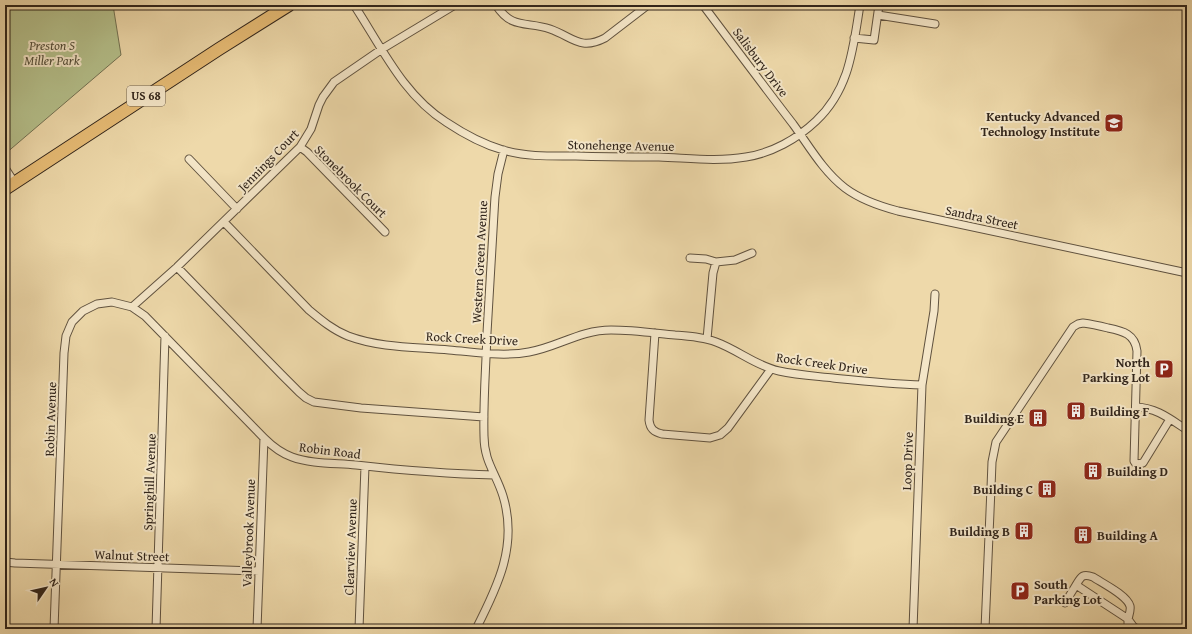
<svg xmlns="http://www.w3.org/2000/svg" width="1192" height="634" font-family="'Gentium Book Plus',serif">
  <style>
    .green { fill: #b5c08b; stroke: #737253 }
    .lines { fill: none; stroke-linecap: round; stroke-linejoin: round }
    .minor-casing { stroke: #60523f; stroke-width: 9 }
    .primary-casing { stroke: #31251b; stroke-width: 14 }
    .minor { stroke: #f4e6c8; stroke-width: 7 }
    .primary { stroke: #e7bc75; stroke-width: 12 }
    .labels { text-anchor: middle; stroke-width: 4; stroke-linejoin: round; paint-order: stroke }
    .shield { fill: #f4e6c8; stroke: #6c5f4f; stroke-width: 1 }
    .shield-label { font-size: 12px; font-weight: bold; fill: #31251b }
    .park-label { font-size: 13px; font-style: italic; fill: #524c37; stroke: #f4e6c8 }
    .street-label { font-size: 13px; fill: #31251b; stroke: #f4e6c8 }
    .poi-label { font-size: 13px; font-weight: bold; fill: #31251b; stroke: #f4e6c8; text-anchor: end }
  </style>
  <rect width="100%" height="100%" fill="#eed9aa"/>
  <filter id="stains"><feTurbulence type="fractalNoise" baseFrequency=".005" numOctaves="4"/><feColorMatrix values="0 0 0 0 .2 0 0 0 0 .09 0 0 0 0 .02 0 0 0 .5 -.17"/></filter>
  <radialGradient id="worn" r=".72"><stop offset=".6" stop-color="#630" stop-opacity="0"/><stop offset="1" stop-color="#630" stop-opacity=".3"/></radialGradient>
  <!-- green -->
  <path class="green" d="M5,5H113L121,55L5,154Z"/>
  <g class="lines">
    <!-- minor casing -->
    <g class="minor-casing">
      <path id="minor" d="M354,5C381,46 403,95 446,122C464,134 482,144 503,150C526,157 552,156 576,156C604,157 631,157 659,157C688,158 717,162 746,157C772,153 797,139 816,121C850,89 853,48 860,5
        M496,5C512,30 527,21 550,29C573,37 580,51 605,38L648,5
        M703,5C733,45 763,85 793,124C809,146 823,171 845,188C861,200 879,206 898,211L1187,273
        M878,15L935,24
        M854,38L874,40L879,5
        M300,147L307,152L385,232
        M189,159L237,209
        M5,168L14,182
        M224,222L309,310C321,320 333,330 348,336C380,348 416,347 449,350C475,352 503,357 529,352C558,347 580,330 611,330C633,330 654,333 675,335C689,336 703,337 716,342C738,350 756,366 779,371C797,375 815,376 833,378C863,381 892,384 922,385
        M690,258L706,259L716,262
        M177,267L281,374L299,392L306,398L314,402L361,408L484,417
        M132,307L177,267L300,147L311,129L319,105L323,97L334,82L382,49L455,5
        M655,333L649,420C650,429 654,432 662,434L710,438L720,435L728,428L771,369
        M707,339L713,273L716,262L735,260L752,253
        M1136,407C1157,408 1170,419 1187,430
        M5,562L15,563L259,571
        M1076,585C1081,577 1082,573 1093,577C1102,583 1127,595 1130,606C1131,610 1129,615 1128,619L1133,626L1137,629
        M1065,603L1076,585L1128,619V629
        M54,629L64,353L66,336L72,322L83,311L97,304L112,302L132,307L145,316L264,438C272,446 281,453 292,457C311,464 335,463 356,465C401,470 448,474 494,475
        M156,629L165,336
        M257,629L264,438
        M359,629L365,466
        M476,629C498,586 518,545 503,496C496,473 484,462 484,436C483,402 486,367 487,333C490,287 492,242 495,197L498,174L504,150
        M913,629L922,385L934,311L935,294
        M985,629L991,488L992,462L996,442L1073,327L1078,324L1083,323C1091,324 1100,326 1108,328C1123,331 1135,334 1137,351L1134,461L1136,464L1143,463L1170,419"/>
    </g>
    <!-- primary casing -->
    <g class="primary-casing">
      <path id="primary" d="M5,189L219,49L289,5"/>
    </g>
    <!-- minor -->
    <use href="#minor" class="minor"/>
    <!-- primary -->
    <use href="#primary" class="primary"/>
  </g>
  <!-- icons -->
  <defs>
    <g id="university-square" transform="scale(1)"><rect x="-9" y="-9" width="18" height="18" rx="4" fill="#8f2418" stroke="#f4e6c8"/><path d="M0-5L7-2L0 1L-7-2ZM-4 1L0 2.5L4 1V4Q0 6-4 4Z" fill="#fff"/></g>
    <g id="parking-square" transform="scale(1)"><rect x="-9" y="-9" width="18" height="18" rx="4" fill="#8f2418" stroke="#f4e6c8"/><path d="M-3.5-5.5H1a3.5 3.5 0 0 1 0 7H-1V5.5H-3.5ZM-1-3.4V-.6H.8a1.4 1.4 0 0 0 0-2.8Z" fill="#fff"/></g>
    <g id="building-square" transform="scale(1)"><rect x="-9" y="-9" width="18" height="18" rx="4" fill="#8f2418" stroke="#f4e6c8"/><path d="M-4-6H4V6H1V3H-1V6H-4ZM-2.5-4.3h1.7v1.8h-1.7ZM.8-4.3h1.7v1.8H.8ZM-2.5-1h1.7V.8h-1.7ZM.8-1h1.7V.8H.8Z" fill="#fff"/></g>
  </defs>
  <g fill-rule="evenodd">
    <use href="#university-square" x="1114" y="123"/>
    <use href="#parking-square" x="1164" y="369"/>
    <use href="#building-square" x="1076" y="411"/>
    <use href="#building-square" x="1038" y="418"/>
    <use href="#building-square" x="1093" y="471"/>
    <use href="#building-square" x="1047" y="489"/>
    <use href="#building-square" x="1024" y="531"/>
    <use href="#building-square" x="1083" y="535"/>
    <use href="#parking-square" x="1020" y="591"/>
  </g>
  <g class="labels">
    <!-- shield labels -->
    <rect class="shield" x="127" y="86" width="38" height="20" rx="3"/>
    <g class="shield-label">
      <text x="146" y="100">US 68</text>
    </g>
    <!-- park labels -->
    <g class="park-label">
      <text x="52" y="50">Preston S<tspan x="52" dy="15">Miller Park</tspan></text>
    </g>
    <!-- street labels -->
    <g class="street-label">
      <text transform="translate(761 62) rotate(53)" y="5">Salisbury Drive</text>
      <text transform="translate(621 145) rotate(1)" y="5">Stonehenge Avenue</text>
      <text transform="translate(268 160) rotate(-46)" y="5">Jennings Court</text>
      <text transform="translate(351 181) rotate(45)" y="5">Stonebrook Court</text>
      <text transform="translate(982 217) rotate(12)" y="5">Sandra Street</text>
      <text transform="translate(479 262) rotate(-87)" y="5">Western Green Avenue</text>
      <text transform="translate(472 338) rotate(3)" y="5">Rock Creek Drive</text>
      <text transform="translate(822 363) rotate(8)" y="5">Rock Creek Drive</text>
      <text transform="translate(50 419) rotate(-88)" y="5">Robin Avenue</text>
      <text transform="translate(330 450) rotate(7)" y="5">Robin Road</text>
      <text transform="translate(907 461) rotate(-88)" y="5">Loop Drive</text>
      <text transform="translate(149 482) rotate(-88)" y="5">Springhill Avenue</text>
      <text transform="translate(248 533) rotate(-88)" y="5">Valleybrook Avenue</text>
      <text transform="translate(350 547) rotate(-88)" y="5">Clearview Avenue</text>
      <text transform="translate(132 555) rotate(2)" y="5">Walnut Street</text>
    </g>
    <!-- poi labels -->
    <g class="poi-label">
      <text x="1100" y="121">Kentucky Advanced<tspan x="1100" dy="15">Technology Institute</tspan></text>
      <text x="1150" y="367">North<tspan x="1150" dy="15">Parking Lot</tspan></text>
      <text x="1090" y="416" text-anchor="start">Building F</text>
      <text x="1024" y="423">Building E</text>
      <text x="1107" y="476" text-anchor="start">Building D</text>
      <text x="1033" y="494">Building C</text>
      <text x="1010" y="536">Building B</text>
      <text x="1097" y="540" text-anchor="start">Building A</text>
      <text x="1034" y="589" text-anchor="start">South<tspan x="1034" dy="15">Parking Lot</tspan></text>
    </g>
  </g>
  <!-- margin -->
  <rect width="1192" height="634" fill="none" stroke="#eed9aa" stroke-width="20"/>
  <rect x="6" y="6" width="1180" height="622" fill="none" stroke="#31251b" stroke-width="2"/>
  <rect x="10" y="10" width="1172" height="614" fill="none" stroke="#31251b"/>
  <!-- north arrow -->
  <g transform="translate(46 588) rotate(56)" stroke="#f4e6c8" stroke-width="3" paint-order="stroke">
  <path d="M0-3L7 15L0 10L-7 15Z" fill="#31251b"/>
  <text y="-6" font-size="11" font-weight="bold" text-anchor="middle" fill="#31251b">N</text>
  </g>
  <rect width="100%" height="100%" filter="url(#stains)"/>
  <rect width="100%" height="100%" fill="url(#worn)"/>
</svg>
